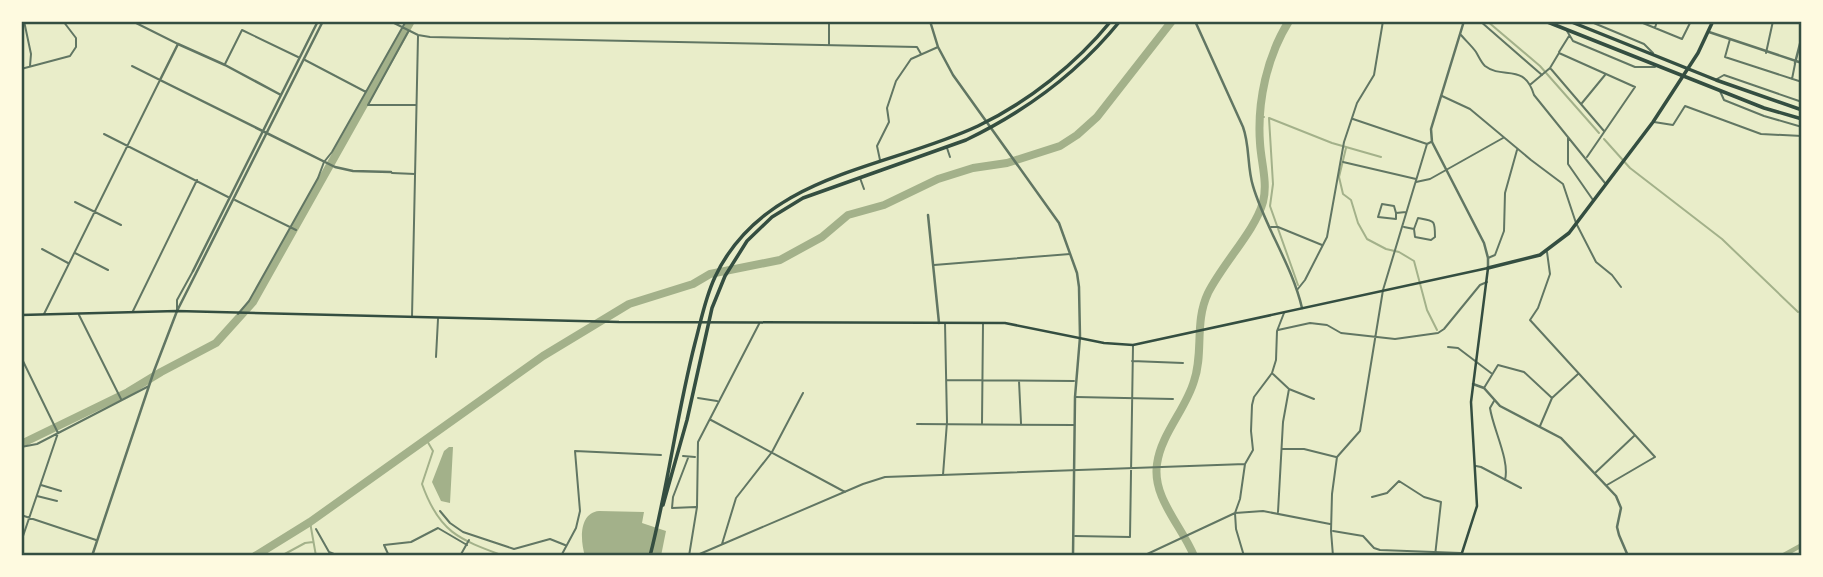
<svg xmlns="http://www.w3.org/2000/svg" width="1823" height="577" font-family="Commissioner,sans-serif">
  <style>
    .water { fill: #a3b18a }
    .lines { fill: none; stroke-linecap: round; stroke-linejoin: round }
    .stream { stroke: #a3b18a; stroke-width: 2 }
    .canal { stroke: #a3b18a; stroke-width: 4.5 }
    .river { stroke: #a3b18a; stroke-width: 8 }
    .minor { stroke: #617663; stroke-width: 2 }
    .tertiary { stroke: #617663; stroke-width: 2.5 }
    .secondary { stroke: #344e41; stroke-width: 2.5 }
    .primary { stroke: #344e41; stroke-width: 3.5 }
    .trunk { stroke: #344e41; stroke-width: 3.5 }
    .neatline { fill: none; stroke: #344e41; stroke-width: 2.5 }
  </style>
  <rect width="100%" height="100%" fill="#e9edc9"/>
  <!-- water -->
  <path class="water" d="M449,447H453L450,503L441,501L432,482L444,451Z
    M599,511L644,512L642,523L666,531L661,556H585C580,540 579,513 599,511Z"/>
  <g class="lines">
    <!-- stream -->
    <path class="stream" d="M1487,21L1540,66L1599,133
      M1260,117H1264
      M1604,139L1630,168L1722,239L1798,312
      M1346,148L1339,177L1343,194L1351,200L1358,223L1367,239L1386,249L1399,252L1414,261L1427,310L1437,330
      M1298,285L1270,206L1273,184L1269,118L1332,143L1381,157
      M426,439L433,451L422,484C439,532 458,539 504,556
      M310,522L316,556
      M281,556L305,543L313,542
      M536,556L543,554L578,556"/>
    <!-- canal -->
    <path class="canal" d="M1782,556L1802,545"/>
    <!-- river -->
    <path class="river" d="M21,444L128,392L161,372L216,343L253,302L411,21
      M255,556L310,522L543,356L629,304L693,284L710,274L780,260L822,237L848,215L884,205L938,179L973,168L1007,163L1060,146L1077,135L1097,117L1172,21
      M1194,556C1182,526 1152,498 1157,464C1161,434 1186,409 1194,381C1204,352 1194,323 1208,293C1223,263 1255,231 1263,202C1268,183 1261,162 1260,143C1257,102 1267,56 1289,21"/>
    <!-- minor -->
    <path class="minor" d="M24,21L31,54L30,66
      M132,21L178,44
      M390,21L418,35L430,37L917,47L921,54
      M1480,21L1542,75
      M1589,21L1644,44L1653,53
      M1638,21L1682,39L1691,21
      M1655,28L1657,21
      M1567,31L1573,41L1635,67H1655
      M408,32L368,105H416
      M1461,35C1466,41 1472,46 1476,52C1479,57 1481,62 1485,66C1503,80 1524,62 1534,95L1605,183
      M1730,39L1725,57L1802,82
      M829,45V21
      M1559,52L1569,36
      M1766,53L1773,21
      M305,60L366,92
      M225,64L242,30L298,57
      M21,69L70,56L76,47V38L63,21
      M1551,69L1604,131
      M1717,79L1724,75L1802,102
      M1792,79L1795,64
      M1531,84L1550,68L1559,53L1635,87L1587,157
      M1720,91L1724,100L1764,116L1802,127
      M1442,96L1470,109L1531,160L1563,184L1576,223L1596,262L1612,275L1621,287
      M1582,103L1605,75
      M1353,119L1427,144
      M1654,122L1673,125L1685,106L1761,134L1802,136
      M104,134L228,197
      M1568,137V164L1593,200
      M947,148L950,157
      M880,160L877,146L889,122L887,108L896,81L911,59L938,47
      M1343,162L1416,179
      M392,173L415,174
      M860,178L864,189
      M1416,182L1430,179L1503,138
      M235,200L296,230
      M75,202L121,225
      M1396,213V219L1378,217L1382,204L1394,206L1396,213L1406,212
      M1271,227H1278L1322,245
      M1404,227L1414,229L1418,218C1435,221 1435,220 1435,237L1431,240L1415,237L1414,229
      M42,249L68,263
      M1547,252L1550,274L1538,308L1530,320L1655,457L1607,485
      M75,253L108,270
      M1488,258L1495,255L1504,231L1505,193L1517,150
      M934,265L1070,254
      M1297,290L1305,280L1327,237L1344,142L1357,103L1374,75L1383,21
      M177,310V300L193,271
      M133,311L197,180
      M44,314L160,80L132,66
      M238,314L249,301L318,178L324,162L332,152L406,21
      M79,315L121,399
      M412,317L418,36
      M1278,330L1310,323L1327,325L1341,333L1395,339L1438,333L1444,329L1480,285L1487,282
      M1448,347L1458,348L1491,373
      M21,357L58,433L21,542
      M436,357L438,319
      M1132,361L1183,363
      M1273,374L1289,389L1314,399
      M947,380L1074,381
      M1019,381L1021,423
      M1484,388L1498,365L1524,372L1552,398
      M1076,397L1173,399
      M698,398L717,401
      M1494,401L1490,408C1493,429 1510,460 1505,480
      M711,420L845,492
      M982,423L983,324
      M917,424L1074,425
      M1540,426L1552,398L1578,374
      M21,447L37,444L149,386
      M1283,449H1304L1336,457
      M683,456L695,457
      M688,458L673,497L672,508L696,507
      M1476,466L1481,467L1521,488
      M1595,473L1634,436
      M943,475L947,422L945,323
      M41,485L61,491
      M37,496L57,501
      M1372,497L1387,493L1399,481L1424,497L1441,502L1435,556
      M440,511L450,523L463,532L514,549L550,539L565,545
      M1278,512L1283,422L1289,389
      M21,515L96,540
      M316,529L329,552L339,556
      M1333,531L1363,536L1374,548L1380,550L1461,553
      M1075,536L1130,537L1133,346
      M722,544L736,498L772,452L803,393
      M389,556L384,545L411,542L438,528L467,545
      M460,556L469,540
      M561,556L576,528L580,511L575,451L661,455
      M689,556L697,507L698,442L759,324
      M695,556L863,484L885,477L1245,464
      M1143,556L1235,513L1263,511L1330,524
      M1244,556L1236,529L1235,513L1240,499L1245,464L1253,450L1251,431L1252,405L1254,397L1272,373L1276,360L1277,331L1284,313
      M1333,556L1331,531L1332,494L1337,457L1360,431L1383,290L1427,144L1431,142"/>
    <!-- tertiary -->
    <path class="tertiary" d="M930,21L938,47L953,75L1059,223L1077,273L1079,287L1080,337L1075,397L1073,556
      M1195,21L1243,127C1250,146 1247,167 1253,186C1265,227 1292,265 1302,308
      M1464,21L1431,129L1432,142L1484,243L1488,258V268
      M1709,32L1802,63
      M1795,63L1802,36
      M281,95L225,65L178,44L160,80L335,167L353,171L391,172
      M928,215L939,323
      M193,271L318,21
      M1473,384L1484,388L1500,406L1561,438L1616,496L1621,508L1617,527L1619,535L1628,556
      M1462,554L1472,556
      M92,556L154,371L177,311L323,21"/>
    <!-- secondary -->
    <path class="secondary" d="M21,315L177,311L619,322L1005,323L1104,343L1133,345L1488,268L1471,402L1477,506L1461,556"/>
    <!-- primary -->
    <path class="primary" d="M1488,268L1540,255L1569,233L1653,122L1698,53L1713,21
      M663,505L687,420L712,308L725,276L747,241L772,217L803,198L966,140C1026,111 1078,73 1120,21
      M650,556C668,486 677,413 695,343C701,321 705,298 715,277C763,174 886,169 978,126C1028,102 1076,64 1111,21"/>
    <!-- trunk -->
    <path class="trunk" d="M1545,21L1764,108L1802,119
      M1569,21L1716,80L1802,110"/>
  </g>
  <!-- border -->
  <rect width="1823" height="577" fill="none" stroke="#fefae0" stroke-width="46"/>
  <rect x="23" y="23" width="1777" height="531" class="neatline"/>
</svg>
